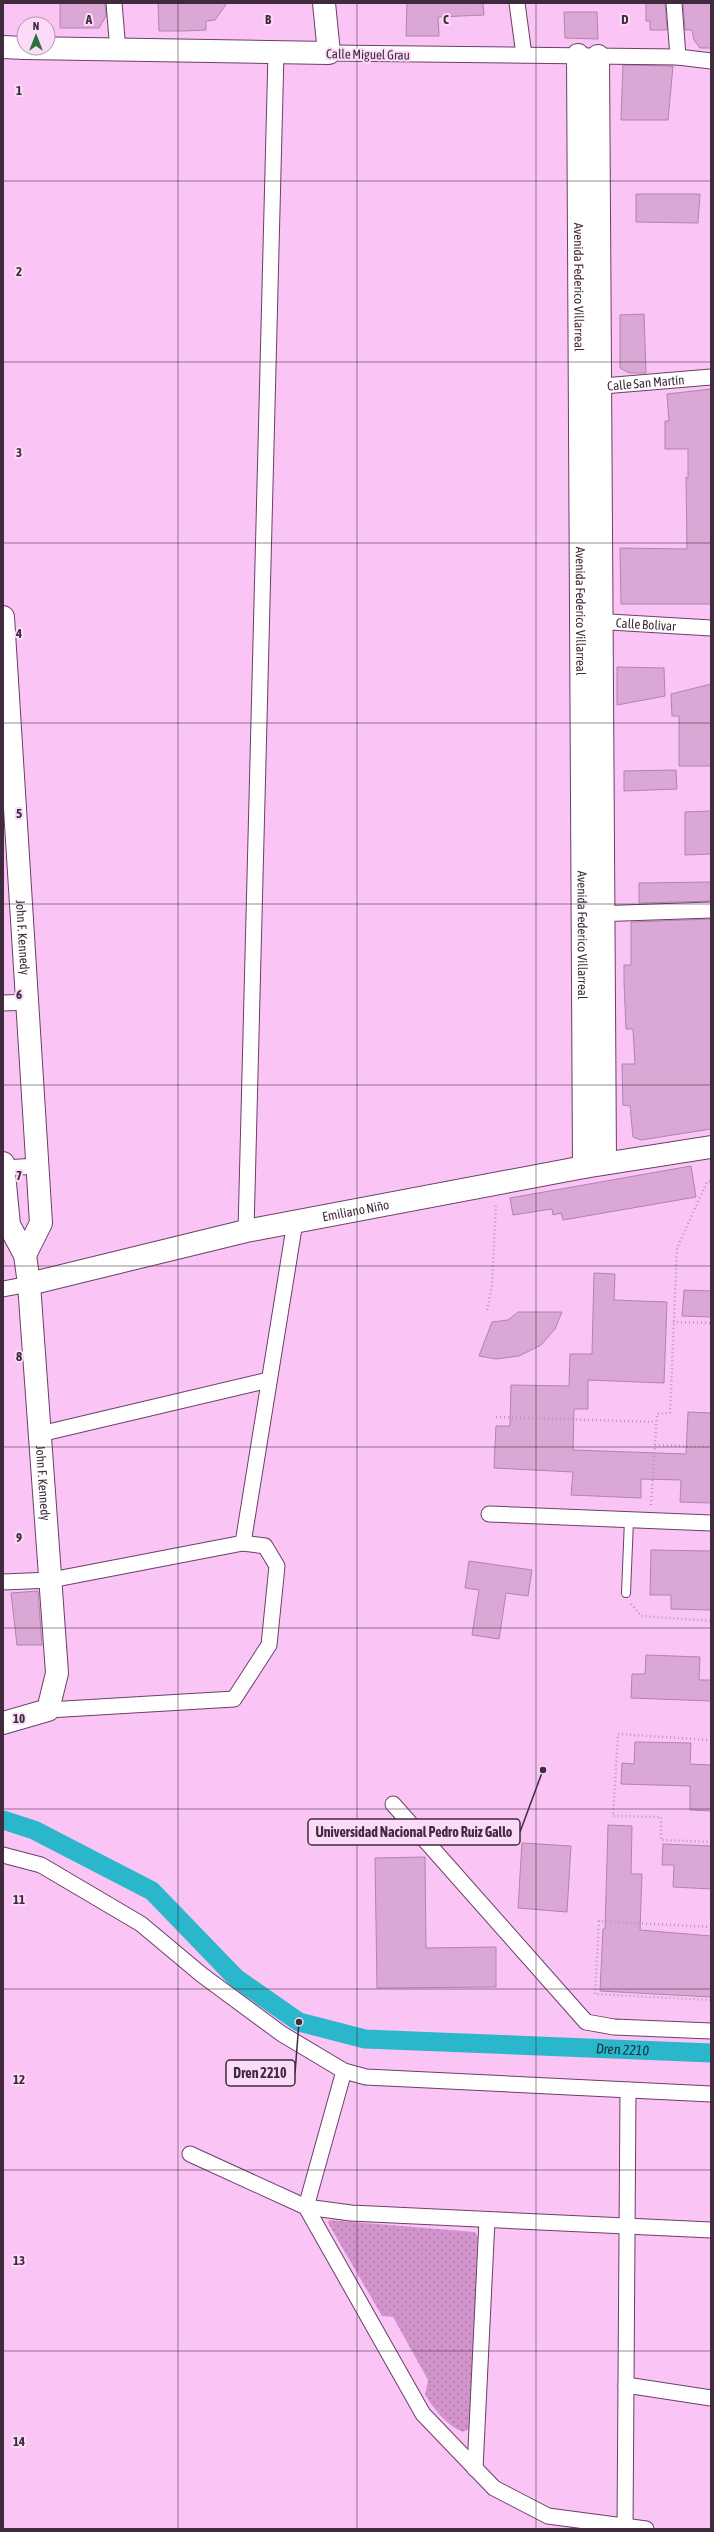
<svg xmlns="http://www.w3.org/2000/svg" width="714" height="2532" font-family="'Asap Condensed',sans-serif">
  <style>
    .park { fill: url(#park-dots) }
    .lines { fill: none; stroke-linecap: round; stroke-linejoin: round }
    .canal { stroke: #2bb7cb; stroke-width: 19 }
    .building { fill: #dba8d6; stroke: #b382ae }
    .lane-casing { stroke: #6b3f68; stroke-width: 10 }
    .street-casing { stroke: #6b3f68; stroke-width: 17 }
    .secondary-casing { stroke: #6b3f68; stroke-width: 24 }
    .path { stroke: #bf95bb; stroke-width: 2.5; stroke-dasharray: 1 3; stroke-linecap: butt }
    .lane { stroke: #fff; stroke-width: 8 }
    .street { stroke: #fff; stroke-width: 15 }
    .secondary { stroke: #fff; stroke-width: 22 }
    .grid { fill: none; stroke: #3f2b3d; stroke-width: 1; stroke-opacity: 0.55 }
    .labels { text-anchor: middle; stroke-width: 4; stroke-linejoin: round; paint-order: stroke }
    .street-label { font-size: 13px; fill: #3f2b3d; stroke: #fbdbf7 }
    .water-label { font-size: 14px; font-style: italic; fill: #173237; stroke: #fbdbf7 }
    .grid-label { font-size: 13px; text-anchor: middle; font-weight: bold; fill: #3f2b3d; stroke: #fbdbf7; stroke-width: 4; stroke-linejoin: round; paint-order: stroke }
    .leader { fill: none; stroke: #3f2b3d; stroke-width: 1.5 }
    .callout-dot { fill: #3f2b3d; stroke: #fbdbf7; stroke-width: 1.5 }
    .callout { fill: #fbdbf7; stroke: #3f2b3d; stroke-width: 1.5 }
    .callout-label { font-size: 14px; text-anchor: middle; font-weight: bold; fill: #3f2b3d }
  </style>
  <defs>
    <pattern id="park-dots" width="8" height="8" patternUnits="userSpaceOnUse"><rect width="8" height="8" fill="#d394cd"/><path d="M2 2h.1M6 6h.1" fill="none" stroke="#ad79a8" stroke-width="1.8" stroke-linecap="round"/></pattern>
  </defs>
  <rect width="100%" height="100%" fill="#fac5f5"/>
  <!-- park -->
  <path class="park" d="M329,2220L475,2232L478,2238L469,2429L463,2432C447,2426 434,2409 425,2395L428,2380L393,2317L382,2316L328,2223Z"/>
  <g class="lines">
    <!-- canal -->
    <path class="canal" id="s1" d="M3,1820L34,1830L152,1891L236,1978L299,2022L365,2039L711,2053"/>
  </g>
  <!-- building -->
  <path class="building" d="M60,3H105L106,16L99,28H60Z
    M158,3H227L215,20L206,21V30L185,31H159Z
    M407,3H483L484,15L438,17L439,36H406Z
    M646,3H665L667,30H650V21H646Z
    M683,3H711V48H700L694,40L692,30H685Z
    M564,12H597L598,39L565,38Z
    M623,65L673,66L668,120H621Z
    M636,194H700L698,223L636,222Z
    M644,314L646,373H629L620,368V315Z
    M711,389V604H621L620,548L687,549L686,477L688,478V449H665V421H669L667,394Z
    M617,667L664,668L665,696L617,705Z
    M711,684V766H679V716H672L671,694Z
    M676,770L677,789L624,791V771Z
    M711,811V854L685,855V812Z
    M711,882V901L639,903V883Z
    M711,919V1129L641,1140L633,1137L630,1106L623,1105L622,1064H635L633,1029H626L624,982V965H631V922Z
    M691,1166L696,1197L563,1220L561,1213L553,1215L552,1209L513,1215L510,1198Z
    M594,1273L615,1274L614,1300L667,1302L664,1383L588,1380V1409H574L573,1450L686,1454L688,1412L711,1413V1503L680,1502L681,1480L641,1479V1498L571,1495L573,1472L494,1468L496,1426H510L511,1385L569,1386L570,1354H592Z
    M684,1290L711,1291V1317L682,1316Z
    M518,1312H562L555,1329L541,1345L519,1356L496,1359L479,1356L492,1322L508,1320Z
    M651,1550L711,1551V1610L671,1609V1595H650Z
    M469,1561L532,1570L528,1596L506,1593L499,1639L472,1635L479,1590L465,1588Z
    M38,1591L42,1645H17L11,1593Z
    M646,1655L700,1657L699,1680H711V1701L631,1698L632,1674H645Z
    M635,1742L691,1743L690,1764L711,1765V1811L690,1810V1786L621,1784L622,1763L634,1764Z
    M608,1825L632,1826L631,1874H642L640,1930L711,1936V1997L600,1991L603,1929H605Z
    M522,1843L571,1846L567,1912L518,1908Z
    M663,1844L711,1846V1889L673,1887L674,1865H662Z
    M425,1857L426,1948L496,1947V1987L377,1988L375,1858Z"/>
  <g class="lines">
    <!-- lane casing -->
    <g class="lane-casing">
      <path id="lane" d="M626,1593L629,1520"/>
    </g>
    <!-- street casing -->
    <g class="street-casing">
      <g id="street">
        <path d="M114,3L118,51"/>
        <path d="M517,3L524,55"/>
        <path d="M674,3L678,57"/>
        <path d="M329,53L678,57L711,61"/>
        <path id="s2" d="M591,387L711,377"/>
        <path id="s3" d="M593,621L711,628"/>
        <path d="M594,914L711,910"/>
        <path d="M3,1003L29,1002"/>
        <path d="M3,1168L38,1166"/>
        <path d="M246,1231L276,53"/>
        <path d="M3,1289L29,1284"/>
        <path d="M40,1434L269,1380"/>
        <path d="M489,1514L711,1523"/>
        <path d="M3,1582L51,1580L243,1543L295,1222"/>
        <path d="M48,1710L234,1699L269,1645L277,1566L265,1546L243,1543"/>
        <path d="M393,1804L586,2022L614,2027L711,2031"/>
        <path d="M3,1855L41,1865L141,1924L202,1975L282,2034L344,2071L366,2077L711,2094"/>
        <path d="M344,2071L306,2207L423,2414L494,2488L548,2516L646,2529"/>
        <path d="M190,2154L306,2207L351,2213L711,2230"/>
        <path d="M626,2385L711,2398"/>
        <path d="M475,2469L487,2220"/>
        <path d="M625,2529L628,2090"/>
      </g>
    </g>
    <!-- secondary casing -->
    <g class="secondary-casing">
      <g id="secondary">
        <path d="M3,47L24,48"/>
        <path d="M25,48L329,53L324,3"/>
        <path id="s4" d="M578,55L584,1167"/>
        <path d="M598,56L605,1163"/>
        <path id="s5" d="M3,617L41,1223L25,1255"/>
        <path id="s6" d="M3,1163L9,1225L25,1255L29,1284L57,1673L48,1710L3,1723"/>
        <path id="s7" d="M29,1284L246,1231L584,1167L711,1147"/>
      </g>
    </g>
    <!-- path -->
    <path class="path" d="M487,1310L492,1285L496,1204
      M673,1322L711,1323
      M496,1417L656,1422
      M655,1445L711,1447
      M651,1505L657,1414L670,1413L677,1248L707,1182L711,1181
      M631,1604L641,1616L711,1621
      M711,1740L618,1734L613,1816L661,1817V1840L711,1842
      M711,1927L599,1921L595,1994L711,2000
      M405,2232C409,2242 415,2244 422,2251C441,2269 434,2282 468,2287
      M418 2308a7 7 0 1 1 14 0a7 7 0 1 1-14 0Z
      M419,2303C399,2279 425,2257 429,2234
      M383,2307L395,2311L418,2309
      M395,2311L432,2379L429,2390
      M432,2311L466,2312
      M429,2314C443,2338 448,2351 429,2374
      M432,2372L444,2368L464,2371"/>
    <!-- lane -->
    <use href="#lane" class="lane"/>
    <!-- street -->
    <use href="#street" class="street"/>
    <!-- secondary -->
    <use href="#secondary" class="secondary"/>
  </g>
  <!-- grid -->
  <path class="grid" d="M178,3V2529M357,3V2529M536,3V2529M3,181H711M3,362H711M3,543H711M3,723H711M3,904H711M3,1085H711M3,1266H711M3,1447H711M3,1628H711M3,1809H711M3,1989H711M3,2170H711M3,2351H711"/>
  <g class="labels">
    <!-- street labels -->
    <g class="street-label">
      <text transform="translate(368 54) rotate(1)" y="5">Calle Miguel Grau</text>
      <text dy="5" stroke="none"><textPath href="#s4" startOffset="232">Avenida Federico Villarreal</textPath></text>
      <text dy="5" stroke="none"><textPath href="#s2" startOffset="55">Calle San Martín</textPath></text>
      <text dy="5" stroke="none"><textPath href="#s4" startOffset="556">Avenida Federico Villarreal</textPath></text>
      <text dy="5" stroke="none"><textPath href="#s3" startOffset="53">Calle Bolivar</textPath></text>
      <text dy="5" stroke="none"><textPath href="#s4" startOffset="880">Avenida Federico Villarreal</textPath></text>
      <text dy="5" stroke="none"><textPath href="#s5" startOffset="321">John F. Kennedy</textPath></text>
      <text dy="5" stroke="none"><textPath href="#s7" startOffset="335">Emiliano Niño</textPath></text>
      <text dy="5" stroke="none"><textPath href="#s6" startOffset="325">John F. Kennedy</textPath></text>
    </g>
    <!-- water labels -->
    <g class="water-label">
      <text dy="5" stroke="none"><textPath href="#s1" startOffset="689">Dren 2210</textPath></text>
    </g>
  </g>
  <g class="grid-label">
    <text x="89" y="24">A</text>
    <text x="268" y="24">B</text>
    <text x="446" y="24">C</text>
    <text x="625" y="24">D</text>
    <text x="19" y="95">1</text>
    <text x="19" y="276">2</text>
    <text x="19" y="457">3</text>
    <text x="19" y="638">4</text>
    <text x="19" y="818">5</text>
    <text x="19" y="999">6</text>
    <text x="19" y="1180">7</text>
    <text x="19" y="1361">8</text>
    <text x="19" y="1542">9</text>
    <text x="19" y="1723">10</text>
    <text x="19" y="1904">11</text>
    <text x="19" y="2084">12</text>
    <text x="19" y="2265">13</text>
    <text x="19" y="2446">14</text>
  </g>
  <!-- callouts -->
  <path class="leader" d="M543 1770L520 1832M299 2022L295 2073"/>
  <g class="callout-dot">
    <circle cx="543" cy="1770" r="4"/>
    <circle cx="299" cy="2022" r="4"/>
  </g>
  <g class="callout">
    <rect x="308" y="1819" width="212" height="26" rx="4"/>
    <rect x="226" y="2060" width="69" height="26" rx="4"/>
  </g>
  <g class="callout-label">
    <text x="414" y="1837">Universidad Nacional Pedro Ruiz Gallo</text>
    <text x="260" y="2078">Dren 2210</text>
  </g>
  <!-- border -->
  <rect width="714" height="2532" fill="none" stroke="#3f2b3d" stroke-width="8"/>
  <!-- north arrow -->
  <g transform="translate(36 36)"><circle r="19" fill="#fbdbf7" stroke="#b095ad"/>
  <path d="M0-3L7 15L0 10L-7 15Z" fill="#29703d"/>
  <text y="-6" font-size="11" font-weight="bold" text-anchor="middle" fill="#3f2b3d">N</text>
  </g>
</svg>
